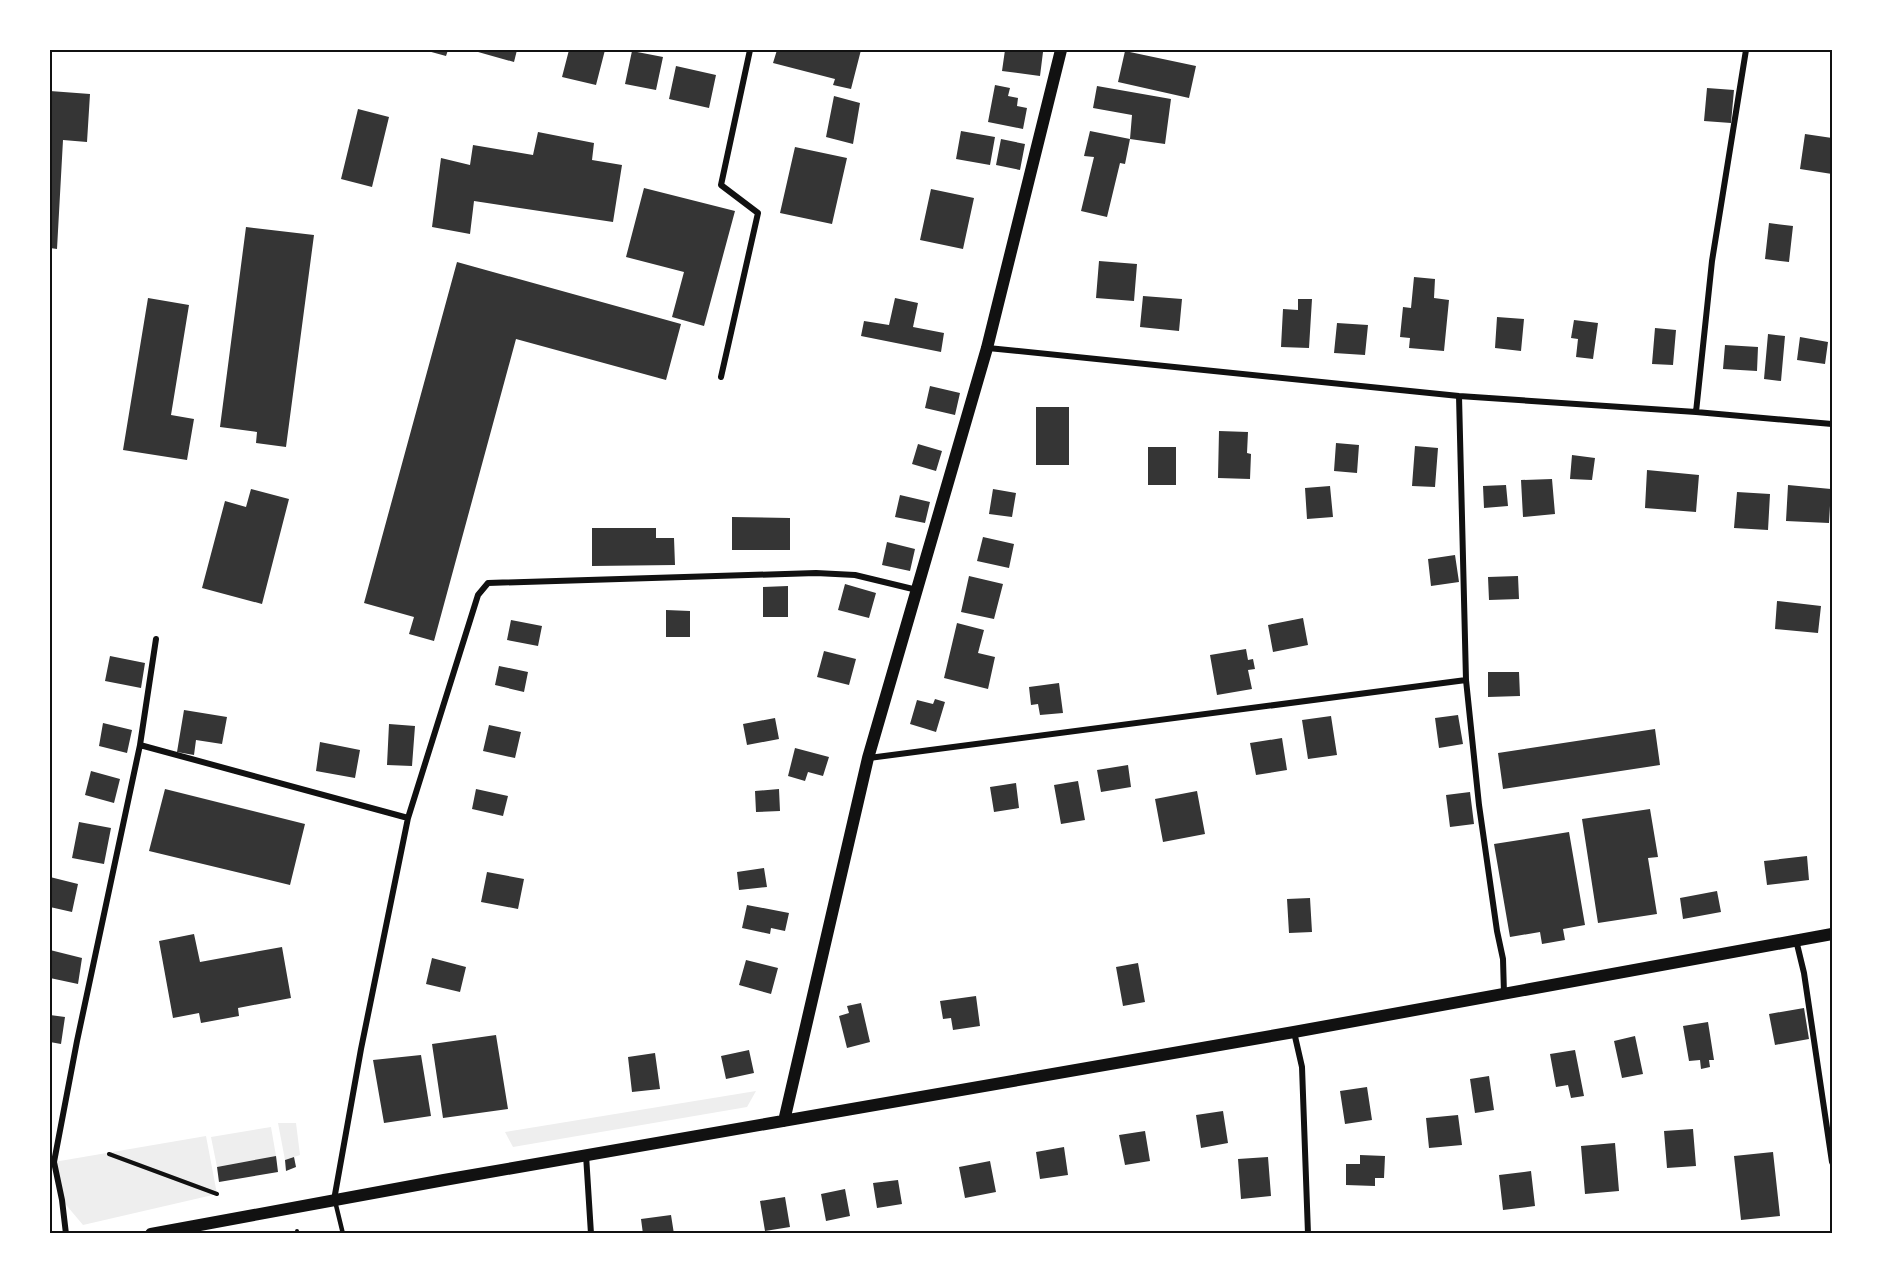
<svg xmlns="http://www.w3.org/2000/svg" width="1882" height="1283" font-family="'PT Sans',sans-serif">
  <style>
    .green { fill: #eee }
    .building { fill: #353535 }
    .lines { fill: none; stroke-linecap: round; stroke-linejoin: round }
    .path { stroke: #111; stroke-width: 4 }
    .service { stroke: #111; stroke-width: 4.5 }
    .minor { stroke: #111; stroke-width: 6 }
    .secondary { stroke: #111; stroke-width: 12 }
    .neatline { fill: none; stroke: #111; stroke-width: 2 }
  </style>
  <rect width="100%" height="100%" fill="#fff"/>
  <!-- green -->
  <path class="green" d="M756,1091L747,1107L513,1147L505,1132Z
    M278,1123H296L300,1155L285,1160Z
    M271,1127L276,1156L217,1167L211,1137Z
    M206,1136L217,1194L83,1225L62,1200L54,1162Z"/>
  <!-- building -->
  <path class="building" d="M424,50H448L446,56Z
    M471,50H517L514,62Z
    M569,50H605L596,85L562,77Z
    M777,50H861L851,89L833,85L835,79L773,63Z
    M1005,50L1043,52L1040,76L1002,71Z
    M632,51L663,57L656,90L625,84Z
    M1125,51L1196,66L1189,98L1118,82Z
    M676,66L716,75L709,108L669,99Z
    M995,85L1010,88L1008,96L1018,98L1017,106L1027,108L1023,129L988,122Z
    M1097,86L1171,99L1165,144L1130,139L1125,164L1120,163L1107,217L1081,211L1094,157L1084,156L1090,131L1130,139L1132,115L1093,108Z
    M1707,88L1734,90L1731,123L1704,121Z
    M50,91L90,94L87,142L63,140L57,249L50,248Z
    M834,96L860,103L853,144L826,137Z
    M358,109L389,117L372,187L341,179Z
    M961,131L995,137L990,165L956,159Z
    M538,132L594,143L592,160L622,165L613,222L474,201L470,234L432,227L441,158L470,165L473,145L533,155Z
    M1805,134L1832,138V174L1800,169Z
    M1001,139L1025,144L1020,170L996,165Z
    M795,147L847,158L832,224L780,213Z
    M644,188L735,211L704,326L672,317L684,272L626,257Z
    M931,189L974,198L963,249L920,240Z
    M1769,223L1793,226L1789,262L1765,259Z
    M246,227L314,235L286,447L256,443L257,432L220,427Z
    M1099,261L1137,264L1134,301L1096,298Z
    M457,262L681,324L666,380L516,339L434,641L409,634L414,617L364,603Z
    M1414,277L1435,279L1434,298L1449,300L1444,351L1409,348L1410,338L1400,337L1403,307L1411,308Z
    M1143,296L1182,299L1179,331L1140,327Z
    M148,298L189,305L171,415L194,419L187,460L123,450Z
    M895,298L918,303L913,327L944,333L941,352L861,336L864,321L889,325Z
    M1298,299H1312L1309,348L1281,347L1283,309L1298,310Z
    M1497,317L1524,319L1521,351L1495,348Z
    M1574,320L1598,323L1593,359L1576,357L1578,339L1571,338Z
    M1337,323L1368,325L1365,355L1334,353Z
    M1655,328L1676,330L1673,365L1652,364Z
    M1768,334L1785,336L1781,381L1764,379Z
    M1800,337L1828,342L1825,364L1797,360Z
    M1725,345L1758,347L1757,371L1723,369Z
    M930,386L960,393L955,415L925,408Z
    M1036,407H1069V465H1036Z
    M1219,431L1248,432L1247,453L1251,454L1250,479L1218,478Z
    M1336,443L1359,445L1357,473L1334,471Z
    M918,444L942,451L936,471L912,464Z
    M1415,446L1438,448L1435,487L1412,486Z
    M1148,447H1176V485H1148Z
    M1572,455L1595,458L1592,480L1570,479Z
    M1647,470L1699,475L1696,512L1645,508Z
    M1552,479L1555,514L1523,517L1521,480Z
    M1506,485L1508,506L1484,508L1483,486Z
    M1788,485L1831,489L1829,523L1786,521Z
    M1330,486L1333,517L1307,519L1305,488Z
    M251,489L289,499L262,604L202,588L225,501L246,507Z
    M993,489L1016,493L1012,517L989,514Z
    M1737,492L1770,494L1768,530L1734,528Z
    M900,495L930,502L925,523L895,517Z
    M732,517L790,518V550H732Z
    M592,528H656V538H674L675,565L592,566Z
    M983,537L1014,544L1009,568L977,561Z
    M887,542L915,549L910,571L882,565Z
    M1455,555L1459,582L1431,586L1428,559Z
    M969,576L1003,584L994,619L961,612Z
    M1518,576L1519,599L1489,600L1488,577Z
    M845,584L876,593L869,618L838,610Z
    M788,586V617H763V587Z
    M1777,601L1821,606L1818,633L1775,629Z
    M666,610L690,611V637H666Z
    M1303,618L1308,645L1273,652L1268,625Z
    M511,620L542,626L538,646L507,640Z
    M957,623L984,630L978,653L995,657L988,689L944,678Z
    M1246,649L1248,660L1253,659L1255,669L1248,670L1252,689L1217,695L1210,655Z
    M824,651L856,659L849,685L817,677Z
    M110,656L145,663L141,688L105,681Z
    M499,666L528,672L524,692L495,685Z
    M1488,672H1519L1520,696L1488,697Z
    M1059,683L1063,713L1040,715L1038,704L1031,705L1029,687Z
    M935,699L945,702L936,732L910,724L917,700L933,704Z
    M184,710L227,717L222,744L196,740L194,755L177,752Z
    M1458,715L1463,744L1439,748L1435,718Z
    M1331,716L1337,755L1308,759L1302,720Z
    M775,718L779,739L747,745L743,724Z
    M103,723L132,730L127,753L99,746Z
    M389,724L415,726L412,766L387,765Z
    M489,725L521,732L515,758L483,751Z
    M1655,729L1660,765L1503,789L1498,753Z
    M1282,738L1287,770L1256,775L1250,743Z
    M320,742L360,750L355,778L316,771Z
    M795,748L829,757L823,776L808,772L805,781L788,776Z
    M1128,765L1131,787L1101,792L1097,770Z
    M91,771L120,779L114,803L85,795Z
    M1078,781L1085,820L1061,824L1054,785Z
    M1016,783L1019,808L994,812L990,787Z
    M165,789L305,824L290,885L149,851Z
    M476,789L508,796L503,816L472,809Z
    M779,789L780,811L756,812L755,791Z
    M1197,791L1205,834L1163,842L1155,799Z
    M1470,792L1474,824L1450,827L1446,795Z
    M1650,809L1658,857L1648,858L1657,914L1598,923L1582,819Z
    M79,822L111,828L104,864L72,858Z
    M1569,832L1585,925L1563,929L1565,940L1542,944L1540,932L1510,937L1494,844Z
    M1807,856L1809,880L1767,885L1764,861Z
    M764,868L767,887L739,890L737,872Z
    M487,872L524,879L518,909L481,902Z
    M50,877L78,884L72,912L50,907Z
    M1717,891L1721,912L1683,919L1680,898Z
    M1310,898L1312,932L1289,933L1287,899Z
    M747,905L789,913L785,931L771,928L770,934L742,928Z
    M194,934L200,962L282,947L291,998L238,1008L239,1016L201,1023L199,1013L173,1018L159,941Z
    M50,950L82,958L78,984L50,978Z
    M432,958L466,967L460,992L426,984Z
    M746,960L778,968L771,994L739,985Z
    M1138,963L1145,1002L1123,1006L1116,967Z
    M976,996L980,1026L953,1030L951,1018L943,1019L940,1001Z
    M861,1003L870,1042L847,1048L839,1016L849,1013L847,1006Z
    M1804,1008L1809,1039L1775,1045L1769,1014Z
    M50,1015L65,1017L61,1044L50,1042Z
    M1708,1022L1714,1060H1709L1710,1067L1701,1069L1700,1060L1689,1061L1683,1026Z
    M496,1035L508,1109L443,1118L432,1044Z
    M1635,1036L1643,1074L1622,1078L1614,1041Z
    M749,1050L754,1073L726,1079L721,1056Z
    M1575,1050L1584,1096L1571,1098L1568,1085L1556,1087L1550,1054Z
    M655,1053L660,1089L632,1092L628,1057Z
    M421,1055L431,1116L384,1123L373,1060Z
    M1489,1076L1494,1110L1475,1113L1470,1079Z
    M1367,1087L1372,1120L1345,1124L1340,1091Z
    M1223,1111L1228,1143L1201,1148L1196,1115Z
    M1458,1115L1462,1145L1429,1148L1426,1118Z
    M1693,1129L1696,1166L1667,1168L1664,1131Z
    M1145,1131L1150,1161L1125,1165L1119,1135Z
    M1615,1143L1619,1191L1585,1194L1581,1146Z
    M1064,1147L1068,1175L1040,1179L1036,1152Z
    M1773,1152L1780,1216L1741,1220L1734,1156Z
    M1360,1155L1385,1156L1384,1178H1375V1186L1346,1185V1164H1360Z
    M276,1156L278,1172L219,1182L217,1167Z
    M294,1157L296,1167L286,1171L285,1160Z
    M1268,1157L1271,1196L1241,1199L1238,1159Z
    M990,1161L996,1192L965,1198L959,1167Z
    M1531,1171L1535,1206L1503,1210L1499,1175Z
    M898,1180L902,1204L877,1208L873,1183Z
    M845,1189L850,1216L826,1221L821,1194Z
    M785,1197L790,1227L765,1231L760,1201Z
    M671,1215L674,1234H643L641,1219Z"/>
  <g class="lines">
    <!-- path -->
    <path class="path" d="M109,1154L217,1194
      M297,1231V1234"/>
    <!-- service -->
    <path class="service" d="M335,1201L343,1234"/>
    <!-- minor -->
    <path class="minor" d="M988,348L1459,396L1696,412L1832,424
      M721,377L758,213L721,185L750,50
      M1459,396L1466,680L1479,805L1497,931L1503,959L1504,994
      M1696,412L1712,261L1746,50
      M140,745L156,639
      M869,758L1466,680
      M1796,940L1804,973L1832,1162
      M1294,1032L1302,1067L1308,1234
      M586,1155L591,1234
      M334,1200L361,1049L408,818
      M66,1234L62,1200L54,1162L77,1041L140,745L408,818L478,595L488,583L816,573L855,575L917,590"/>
    <!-- secondary -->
    <path class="secondary" d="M784,1121L868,758L987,348L1061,50
      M151,1234L444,1180L1294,1032L1832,934"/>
  </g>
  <!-- border -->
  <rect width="1882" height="1283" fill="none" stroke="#ffffff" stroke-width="102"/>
  <rect x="51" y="51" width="1780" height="1181" class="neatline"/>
</svg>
